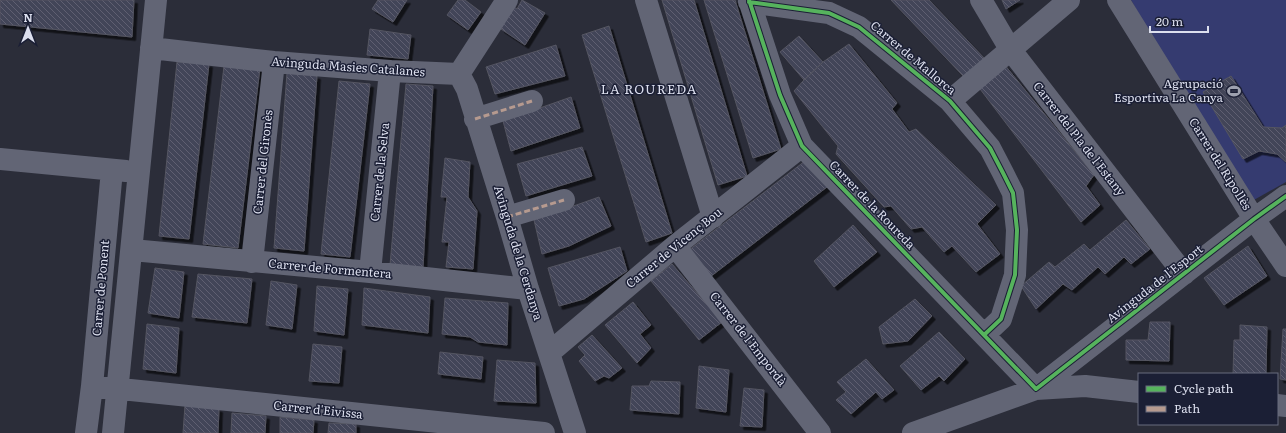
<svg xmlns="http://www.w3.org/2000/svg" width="1286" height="433" font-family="Literata,serif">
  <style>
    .pitch { fill: #353b70 }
    .building { fill: url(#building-back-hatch); stroke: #545561; filter: url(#shadow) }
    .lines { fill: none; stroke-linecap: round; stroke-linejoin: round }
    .minor { stroke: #626575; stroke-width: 22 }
    .quiet { stroke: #b69a8f; stroke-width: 3; stroke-dasharray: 6 3; stroke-linecap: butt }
    .cycleway-casing { stroke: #1b1f35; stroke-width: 6 }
    .cycleway { stroke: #56b35d; stroke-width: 4 }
    .labels { text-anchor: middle; stroke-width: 3; stroke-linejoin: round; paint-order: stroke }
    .street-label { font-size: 12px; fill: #dcdfee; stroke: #1b1f35 }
    .poi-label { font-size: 12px; fill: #dcdfee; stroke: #1b1f35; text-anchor: end }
    .neighbourhood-label { font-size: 13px; letter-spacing: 1px; fill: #dcdfee; stroke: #1b1f35 }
  </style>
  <defs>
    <pattern id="building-back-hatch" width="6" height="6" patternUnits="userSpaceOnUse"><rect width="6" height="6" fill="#434559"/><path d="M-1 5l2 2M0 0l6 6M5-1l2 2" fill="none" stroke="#5e5f71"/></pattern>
    <filter id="shadow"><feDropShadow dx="3.5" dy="3.5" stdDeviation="0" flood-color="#0009"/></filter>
  </defs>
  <rect width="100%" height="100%" fill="#2b2d39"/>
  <!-- pitch -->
  <path class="pitch" d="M1131,0H1286V182L1245,205Z"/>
  <!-- building -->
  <path class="building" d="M0,0H134L132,37L0,24Z
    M378,0H407L393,22L372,9Z
    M458,0H465L481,12L468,30L447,15Z
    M522,0L545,13L525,45L501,29L511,5L517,9Z
    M662,0H694L747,176L718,185Z
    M704,0H735L781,149L753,158Z
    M891,0H929L986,60L965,78Z
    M1002,0H1020L1006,9Z
    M609,26L672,233L646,242L582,35Z
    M370,29L411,35L408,59L367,55Z
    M799,36L823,62L804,80L780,52Z
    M849,44L897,103L892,109L909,132L916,129L996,205L977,224L1000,254L976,272L952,246L944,252L922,227L911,229L891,206L884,207L836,154L838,146L794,91L804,80L823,62Z
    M556,45L565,76L495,94L486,67Z
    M177,62L209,64L189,239L159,236Z
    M1004,64L1094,175L1086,186L1100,205L1081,222L977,85Z
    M224,66L260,68L238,248L203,244Z
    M287,73L317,76L304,251L274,248Z
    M1231,76L1263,127L1282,128L1286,125V162L1277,154L1259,151L1243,159L1203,92Z
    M339,81L370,84L350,257L321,254Z
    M406,84L433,86L423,267L390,265Z
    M571,97L580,128L511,151L503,121Z
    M582,147L592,176L526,196L517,164Z
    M445,158L470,162L468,197L477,211L473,269L446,267L449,242H442L447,197H441Z
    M805,161L827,187L710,277L689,250Z
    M599,197L611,226L569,246L542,254L534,220Z
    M1126,220L1150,249L1131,264L1124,257L1105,274L1098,267L1072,290L1063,284L1036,309L1021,286L1049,262L1055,267L1084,244L1090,250Z
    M853,225L877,252L834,287L814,261Z
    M1248,246L1267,276L1224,305L1204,278Z
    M620,247L627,271L584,299L559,306L548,268Z
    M672,264L722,322L699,340L651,281Z
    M155,268L184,272L179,318L148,313Z
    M198,274L252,279L247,323L192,317Z
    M271,281L297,285L292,329L266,325Z
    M317,286L348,289L344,335L314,331Z
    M364,288L430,297L428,333L362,325Z
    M445,298L508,303L507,345L478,342L470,337L442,334Z
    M915,299L932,316L908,341L883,344L879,327Z
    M633,302L651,325L640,334L651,348L637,363L605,325Z
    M1150,322H1170L1169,361L1126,360V340H1148Z
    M147,324L179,328L176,373L143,369Z
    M1240,325L1267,327L1266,374H1233L1234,340H1240Z
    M1283,329H1286V380L1280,379Z
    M939,332L965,359L944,381L939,376L921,390L900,366Z
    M592,335L622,368L609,378L604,376L595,381L579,361L585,355L578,347Z
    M313,344L342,347L339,383L309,381Z
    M440,352L483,357L481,379L438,374Z
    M866,359L894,390L882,399L876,392L851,414L836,400L846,392L837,382Z
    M497,360L535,363L536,403L494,401Z
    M699,366L729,370L726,412L696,408Z
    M651,381L680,382L679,414L630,410L632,386H649Z
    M744,388L764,390L762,427L740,426Z
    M185,405L219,409L218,433H183Z
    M232,413L266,416L265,433H231Z
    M280,417L314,420L313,433H280Z
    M329,423L356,424V433H328Z"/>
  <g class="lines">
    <!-- minor -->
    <path class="minor" d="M646,0L713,217
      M749,0L780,95L802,146L1036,389L1254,219L1286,196
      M981,0L1010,49L1184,274
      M1118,0L1254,219L1286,266
      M749,2L829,13L859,27L950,101L990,148L1003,173L1013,193L1017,230L1015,275L1001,319L984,335
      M151,48L274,62L390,71L459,74L507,0
      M459,74L467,89L507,217L528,289L575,433
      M950,101L1069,0
      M475,119L532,101
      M0,159L126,171
      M507,217L564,200
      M675,246L820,433
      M132,250L370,272L528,289
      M252,262L274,62
      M370,272L390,71
      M549,353L675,246L802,146
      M92,386L544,433
      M1277,405L1286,406
      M86,433L92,386L112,170
      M113,433L156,0
      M913,433L1036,389L1085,386L1139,392"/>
    <!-- quiet -->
    <path class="quiet" d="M475,119L532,101
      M507,217L564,200"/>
    <!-- cycleway casing -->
    <g class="cycleway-casing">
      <path id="cycleway" d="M749,0L780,95L802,146L1036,389L1254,219L1286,196
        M749,2L829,13L859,27L950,101L990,148L1003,173L1013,193L1017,230L1015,275L1001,319L984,335"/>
    </g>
    <!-- cycleway -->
    <use href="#cycleway" class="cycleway"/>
  </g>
  <!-- icons -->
  <defs>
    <g id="stadium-bare" transform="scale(1.08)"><path d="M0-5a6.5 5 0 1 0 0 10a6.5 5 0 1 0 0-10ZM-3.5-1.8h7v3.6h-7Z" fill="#9ea1af" stroke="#1b1f35" stroke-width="2.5" paint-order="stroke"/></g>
  </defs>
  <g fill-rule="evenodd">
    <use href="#stadium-bare" x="1234" y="91"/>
  </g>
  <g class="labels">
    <!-- street labels -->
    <g class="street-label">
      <text transform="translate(913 58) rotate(40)" y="4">Carrer de Mallorca</text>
      <text transform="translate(348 67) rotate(4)" y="4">Avinguda Masies Catalanes</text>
      <text transform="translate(1079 139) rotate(52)" y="4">Carrer del Pla de l'Estany</text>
      <text transform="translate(263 162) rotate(-84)" y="4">Carrer del Gironès</text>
      <text transform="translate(1220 164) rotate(58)" y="4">Carrer del Ripollès</text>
      <text transform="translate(380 172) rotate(-84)" y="4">Carrer de la Selva</text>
      <text transform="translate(872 205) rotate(46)" y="4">Carrer de la Roureda</text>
      <text transform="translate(674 248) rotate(-39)" y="4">Carrer de Vicenç Bou</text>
      <text transform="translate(518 253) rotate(73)" y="4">Avinguda de la Cerdanya</text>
      <text transform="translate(330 269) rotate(5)" y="4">Carrer de Formentera</text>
      <text transform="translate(1155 284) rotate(-38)" y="4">Avinguda de l'Esport</text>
      <text transform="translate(101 288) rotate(-85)" y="4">Carrer de Ponent</text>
      <text transform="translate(748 339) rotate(52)" y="4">Carrer de l'Empordà</text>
      <text transform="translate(318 410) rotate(6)" y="4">Carrer d'Eivissa</text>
    </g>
    <!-- poi labels -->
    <g class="poi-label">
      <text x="1223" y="88">Agrupació<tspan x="1223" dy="14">Esportiva La Canya</tspan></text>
    </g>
    <!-- neighbourhood labels -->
    <g class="neighbourhood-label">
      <text x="649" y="94">LA ROUREDA</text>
    </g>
  </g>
  <!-- legend -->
  <rect x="1138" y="373" width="140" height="52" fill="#1b1f35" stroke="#686c7f"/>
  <rect x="1146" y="386" width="20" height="6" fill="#56b35d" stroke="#686c7f"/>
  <text x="1174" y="393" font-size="12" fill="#dcdfee">Cycle path</text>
  <rect x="1146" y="406" width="20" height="6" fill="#b69a8f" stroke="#686c7f"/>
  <text x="1174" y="413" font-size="12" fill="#dcdfee">Path</text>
  <!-- north arrow -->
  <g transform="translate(28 28)" stroke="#1b1f35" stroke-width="3" paint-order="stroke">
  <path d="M0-3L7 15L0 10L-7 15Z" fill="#dcdfee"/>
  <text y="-6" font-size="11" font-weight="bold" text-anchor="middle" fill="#dcdfee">N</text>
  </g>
  <!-- scale -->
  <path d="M1150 26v6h58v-6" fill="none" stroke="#dcdfee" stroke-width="2"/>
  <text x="1156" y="26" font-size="12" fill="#dcdfee" stroke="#1b1f35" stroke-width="3" paint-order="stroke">20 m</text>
</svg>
